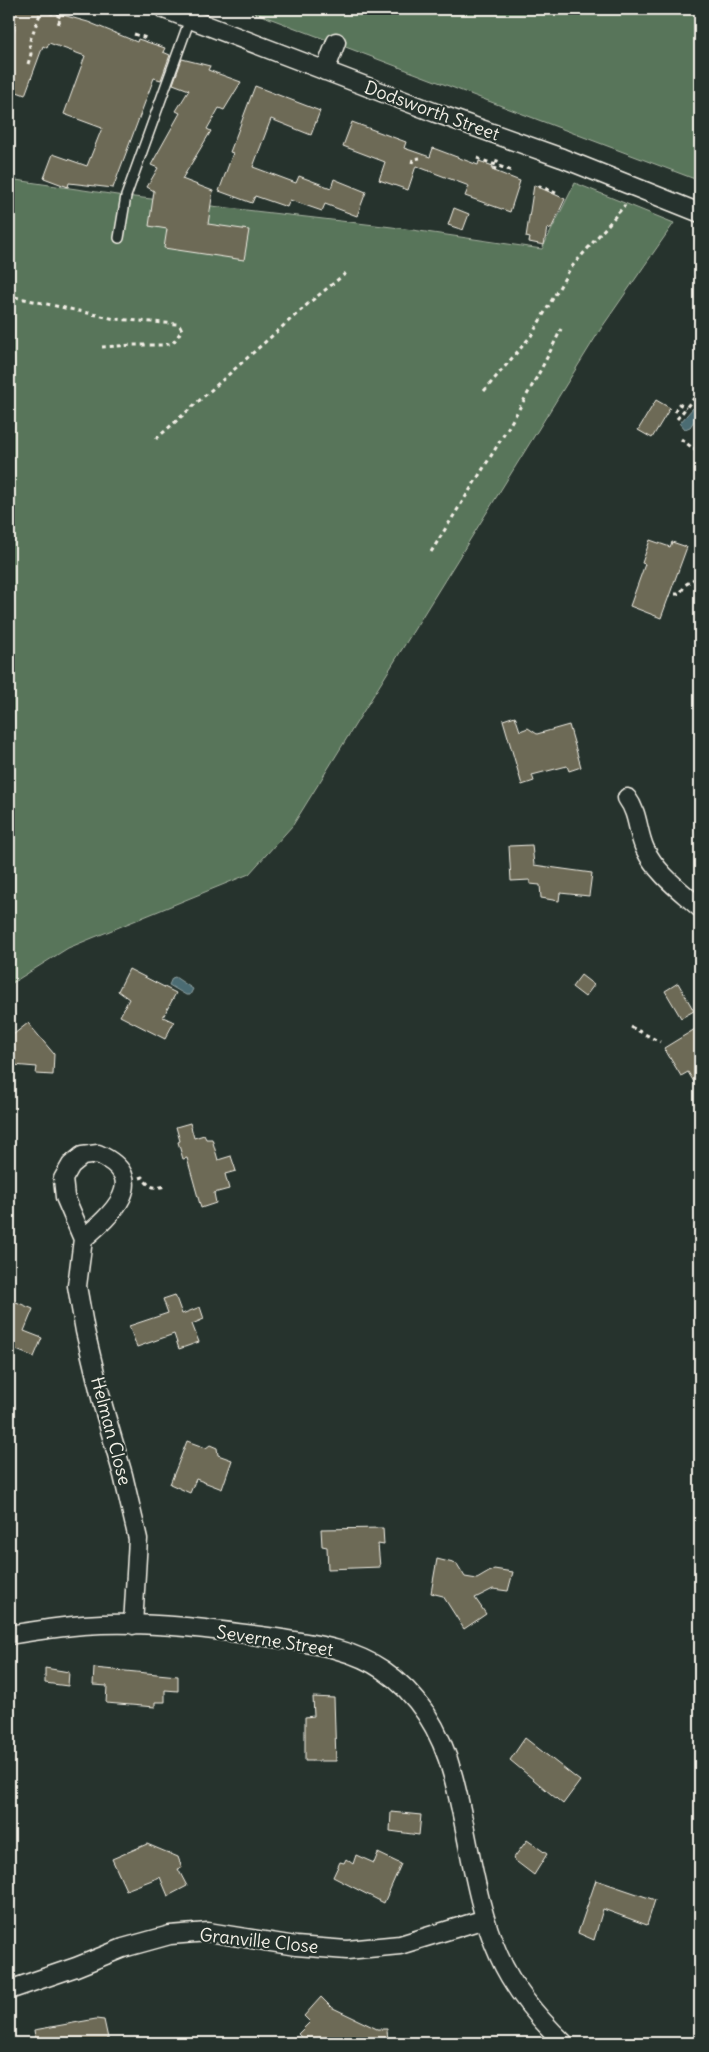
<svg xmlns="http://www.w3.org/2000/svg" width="709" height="2052" font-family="Delius,sans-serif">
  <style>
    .green { fill: #58745a; stroke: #a6b2a1 }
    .water { fill: #4c6c73; stroke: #8fa1a2 }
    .building { fill: #6d6b56; stroke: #f4f1e8 }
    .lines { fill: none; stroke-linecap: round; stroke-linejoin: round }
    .lane-casing { stroke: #f4f1e8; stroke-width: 12 }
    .street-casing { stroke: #f4f1e8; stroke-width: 21 }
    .path { stroke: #f4f1e8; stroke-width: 3; stroke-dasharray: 4 4; stroke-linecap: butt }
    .lane { stroke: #26332d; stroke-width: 9 }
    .street { stroke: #26332d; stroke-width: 18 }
    .labels { text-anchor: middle; stroke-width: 4.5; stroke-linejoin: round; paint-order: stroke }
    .street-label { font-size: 18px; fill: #f4f1e8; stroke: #26332d }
  </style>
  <rect width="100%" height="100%" fill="#26332d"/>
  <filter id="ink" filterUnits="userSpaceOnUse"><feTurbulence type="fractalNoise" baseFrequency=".02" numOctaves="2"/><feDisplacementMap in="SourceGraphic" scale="10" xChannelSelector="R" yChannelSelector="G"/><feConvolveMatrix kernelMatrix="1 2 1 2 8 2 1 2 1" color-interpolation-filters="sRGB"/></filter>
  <g filter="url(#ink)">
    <!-- green -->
    <path class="green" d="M245,9H700V181Z
      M9,179L117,195L392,227L542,249L575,183L674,223L600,330L293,825L249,874L68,948L9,985Z"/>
    <!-- water -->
    <path class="water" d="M693,408L698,415L690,427L685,429L680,423Z
      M175,977L193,989L190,995H186L169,985L172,978Z"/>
    <!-- building -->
    <path class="building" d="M9,9H41L88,22L137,42L138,39L165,48L163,52L170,55L161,80L154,78L113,188L69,183L68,187L44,178L53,154L87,166L102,128L64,114L85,56L49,43L47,48L43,46L25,95L9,89V46L15,29L9,27Z
      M182,59L210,66L208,70L241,82L224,110L219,108L207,129L211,131L182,179L213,191L208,224L249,230L244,260L164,248L167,229L149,226L154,191L147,187L158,168L151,165L180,113L176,111L189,90L173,84Z
      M255,86L320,111L311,135L271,119L253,167L296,183L299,176L331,188L334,179L366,192L357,216L325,204L322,211L290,200L287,207L255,196L252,203L219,191L233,153L230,152Z
      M352,122L406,142L404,148L430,157L433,148L478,165L479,161L493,166L492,170L520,181L510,212L465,196L469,186L416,166L408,190L379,180L385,162L343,146Z
      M534,185L565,199L551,229L547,228L544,245L529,242L530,238L526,237Z
      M454,208L469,214L463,230L448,225Z
      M656,400L670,408L652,438L638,430Z
      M650,540L670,547L672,542L687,547L661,618L630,606L645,564L642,563Z
      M515,716L520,731L528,728L537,734L569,725L581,767L569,771L567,766L532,775L534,781L522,785L503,720Z
      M532,845L534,865L592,873L589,896L560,893L559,901L541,898L540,885L530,884V880L511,881L509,846Z
      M129,969L176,993L163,1017L174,1022L165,1039L120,1016L129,999L118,991Z
      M581,975L594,985L585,997L572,987Z
      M678,983L694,1011L681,1018L665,991Z
      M28,1023L54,1054L53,1075L36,1074L37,1067L13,1065L14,1055L9,1049V1038Z
      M700,1026V1092L688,1072L681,1076L664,1048Z
      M190,1123L194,1138L204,1135L206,1139H212L218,1160L231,1156L236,1171L225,1174L229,1189L214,1193L216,1203L201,1208L187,1158L183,1159L178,1142L180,1141L176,1127Z
      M175,1295L182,1314L200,1307L204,1319L192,1324L199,1342L179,1349L174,1334L137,1347L129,1326L168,1313L163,1299Z
      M9,1299L33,1309L24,1331L42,1338L34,1357L9,1347Z
      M187,1441L206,1448L210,1445L217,1448L218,1455L232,1460L222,1489L196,1479L190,1493L170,1484Z
      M383,1528L384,1545L378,1544L380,1567L328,1569L327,1547L322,1546L321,1529Z
      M437,1559L457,1564L465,1577L477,1579L494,1569L513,1572L508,1591L493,1589L475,1598L486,1614L464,1629L443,1596L431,1593Z
      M45,1668L69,1672L68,1686L45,1683Z
      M94,1668L178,1676V1691L165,1690V1702H155V1707L106,1703L107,1686L93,1685Z
      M313,1697L334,1698L336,1761H305V1717L314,1716Z
      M525,1738L580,1781L563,1804L510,1760Z
      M391,1812L421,1815L419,1835L390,1831Z
      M527,1840L547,1854L534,1875L513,1859Z
      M147,1844L178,1857L182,1868L178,1869L187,1886L168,1896L160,1877L126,1890L112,1859Z
      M378,1853L401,1864L384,1903L333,1877L340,1862L344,1863L346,1859L353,1864L356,1855L374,1863Z
      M596,1880L655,1900L647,1925L603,1909L594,1940L578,1933Z
      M321,1997L331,2007L377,2029H387L388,2043H307L298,2034L310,2022L304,2016Z
      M96,2019L104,2020L109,2043H36L34,2030Z"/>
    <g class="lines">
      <!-- lane casing -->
      <g class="lane-casing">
        <path id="lane" d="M119,238L126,196L190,19"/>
      </g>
      <!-- street casing -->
      <g class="street-casing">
        <path id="street" d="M164,9L436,113L562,158L700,213
          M325,71L336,42
          M627,798C639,814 637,832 645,849C656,873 681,891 700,908
          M98,1154C153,1179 111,1215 83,1239L65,1197L63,1179L71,1165L82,1156Z
          M83,1239L77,1286L85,1331L103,1406L123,1475L138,1539L133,1625
          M9,1635C39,1630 71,1625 101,1624C159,1622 218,1630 275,1638C312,1644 351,1648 383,1670C420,1695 442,1734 453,1776C469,1835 474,1901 499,1956C514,1990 538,2018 564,2043
          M9,1990L76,1967L123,1948L170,1935L208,1932L296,1946L347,1950L400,1945L485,1919"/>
      </g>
      <!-- path -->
      <path class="path" d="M42,9L61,17L57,27
        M134,34L146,38L144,41
        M28,64L31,54L29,43L42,9
        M477,158L512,171
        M412,163L413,159L420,158
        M494,171L498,158
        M539,188L540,186L556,193
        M15,297L115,319L177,324L180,326L182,330L173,343L164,345H133L102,347
        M484,391L531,336L570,269L625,205
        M675,412L679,404L686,408
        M677,419L694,398
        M156,439L309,303L346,273
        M681,439L694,449L700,443
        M431,552C476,479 524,408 561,329
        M675,594H680L685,585L700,575
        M631,1027L660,1042
        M140,1178L143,1177C148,1187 154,1189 165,1186"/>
      <!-- lane -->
      <use href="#lane" class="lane"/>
      <!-- street -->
      <use href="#street" class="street"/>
    </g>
  </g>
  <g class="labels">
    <!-- street labels -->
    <g class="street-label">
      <text transform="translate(432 111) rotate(20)" y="6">Dodsworth Street</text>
      <text transform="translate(111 1431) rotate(75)" y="6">Helman Close</text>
      <text transform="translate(275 1641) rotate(9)" y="6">Severne Street</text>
      <text transform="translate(259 1941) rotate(6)" y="6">Granville Close</text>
    </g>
  </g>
  <!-- margin -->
  <rect width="709" height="2052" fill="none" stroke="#26332d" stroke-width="30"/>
  <rect x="15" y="15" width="679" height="2022" fill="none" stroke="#f4f1e8" stroke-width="2" filter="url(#ink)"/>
</svg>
